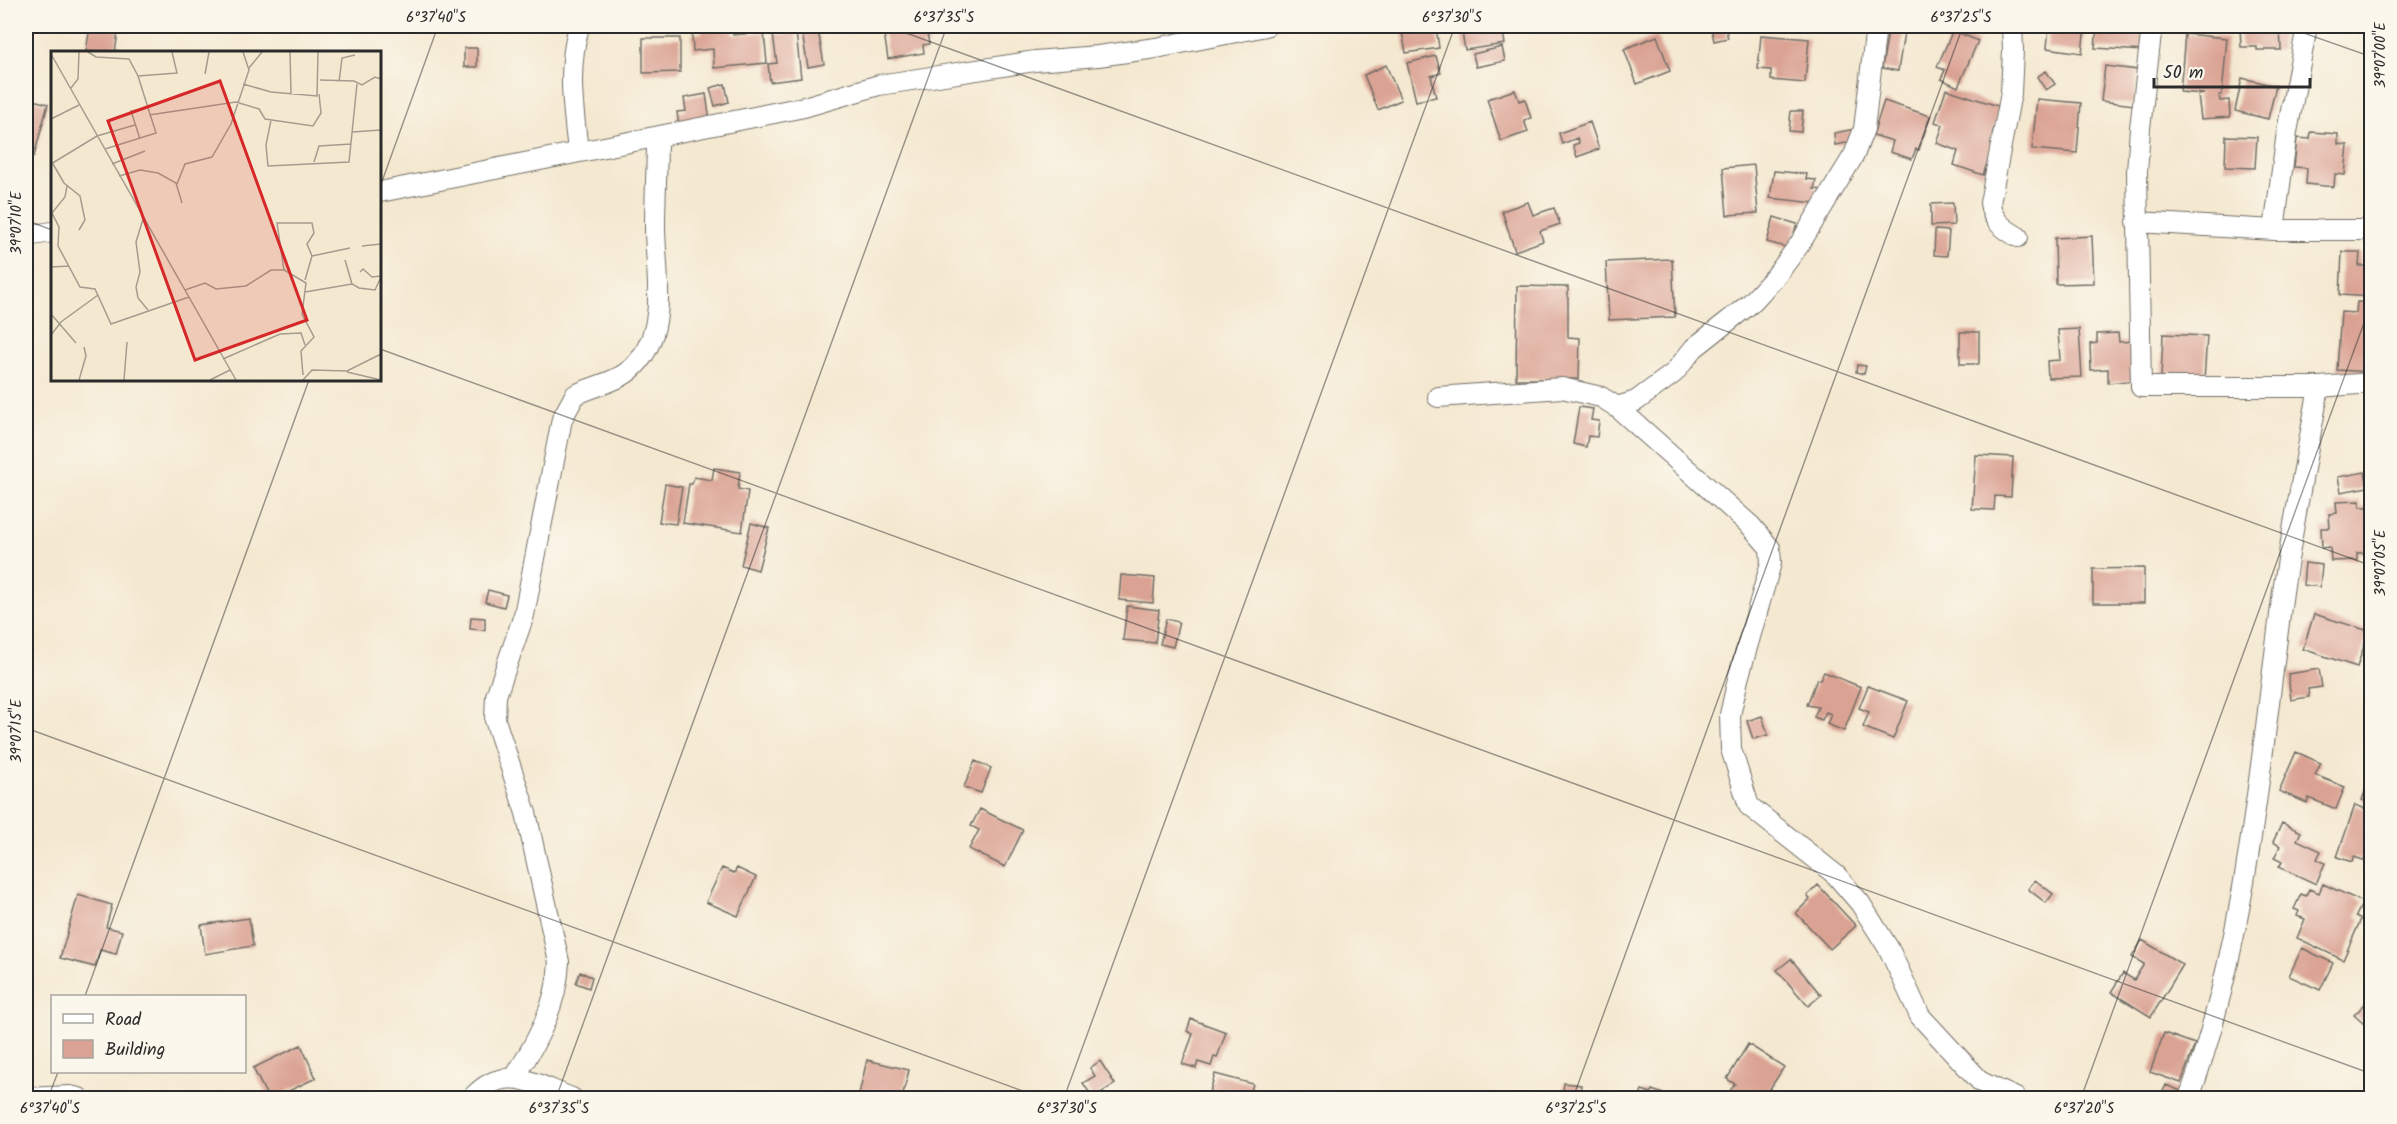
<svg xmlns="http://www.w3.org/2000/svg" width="2397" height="1124" font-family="Kalam,sans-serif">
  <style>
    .building { fill: #daa293 }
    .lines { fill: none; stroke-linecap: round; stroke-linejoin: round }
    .minor-casing { stroke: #716d65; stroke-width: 22 }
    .minor { stroke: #fff; stroke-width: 20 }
    .ticks { fill: none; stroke: #2b2b2b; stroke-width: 1.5; stroke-opacity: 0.45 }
    .inset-road { fill: none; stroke: #a49c8e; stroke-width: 1.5 }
    .view { fill: #d62828; fill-opacity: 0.15; stroke: #d62828; stroke-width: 3 }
    .inset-edge { fill: none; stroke: #2b2b2b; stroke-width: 3 }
    .neatline { fill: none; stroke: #2b2b2b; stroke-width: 2 }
    .ticks-label { font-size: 15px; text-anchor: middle; fill: #2b2b2b }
  </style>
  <rect width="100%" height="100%" fill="#fbf7ec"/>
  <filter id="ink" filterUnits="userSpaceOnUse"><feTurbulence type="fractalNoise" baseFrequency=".0167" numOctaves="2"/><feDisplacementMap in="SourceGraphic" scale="12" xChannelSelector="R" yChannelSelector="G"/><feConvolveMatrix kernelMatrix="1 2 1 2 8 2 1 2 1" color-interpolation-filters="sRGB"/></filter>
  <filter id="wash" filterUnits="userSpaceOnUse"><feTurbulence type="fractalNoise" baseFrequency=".008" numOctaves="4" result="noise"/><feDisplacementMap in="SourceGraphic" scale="24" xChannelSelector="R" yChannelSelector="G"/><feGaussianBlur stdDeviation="1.35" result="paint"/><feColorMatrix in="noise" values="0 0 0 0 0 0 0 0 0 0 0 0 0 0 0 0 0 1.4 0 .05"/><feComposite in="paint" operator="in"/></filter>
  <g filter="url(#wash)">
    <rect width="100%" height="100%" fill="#f4e8d0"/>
    <g id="blocks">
      <!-- building -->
      <path class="building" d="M90,26H119L115,52H86Z
        M149,26H172L171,30Z
        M701,26H732L733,35L764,32L767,63L714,68L713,49L693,51L692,34L702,33Z
        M883,26H917V29L926,28L929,44L923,45L924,53L888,59Z
        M1401,26H1436L1439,48L1406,53Z
        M1461,26H1502L1505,44L1465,50Z
        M1711,26H1725L1728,38L1714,41Z
        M1889,26H1905L1898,71L1882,68Z
        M2049,26H2085L2082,53L2047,48Z
        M2097,26H2147L2145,51L2095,48Z
        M2168,26H2187V33H2168Z
        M2240,26H2280L2281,50H2257V47H2241Z
        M818,30L824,64L808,67L802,33Z
        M1953,30L1978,41L1958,87L1941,79L1945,70L1937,67Z
        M796,32L801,78L770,82L768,64L777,63L773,35Z
        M2185,34L2227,38L2222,95H2219L2220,101L2229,100L2230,117L2201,119L2198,95L2204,94L2180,92Z
        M1761,35L1809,39L1805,83L1771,80V70L1758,69Z
        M1657,36L1670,71L1637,84L1624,49Z
        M643,38H680V72L643,73Z
        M1502,47L1505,61L1476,67L1473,54Z
        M464,48H477V67H464Z
        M1436,56L1441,73L1431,76L1436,97L1416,101L1407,63Z
        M1386,65L1401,100L1378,110L1364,75Z
        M2105,66L2138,70L2134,105L2101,101Z
        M2046,71L2055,84L2046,90L2037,77Z
        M2242,78L2276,86L2268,119L2235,111Z
        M725,84L729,102L715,106L710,88Z
        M1946,89L2001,107L1992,134L1997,135L1983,175L1954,165L1958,151L1937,143L1943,125L1935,122Z
        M1515,90L1519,101L1525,99L1531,118L1524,120L1528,132L1501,141L1487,99Z
        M706,94L710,121L679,126L677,112L686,111L684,98Z
        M26,98L48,104L34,156L26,154Z
        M2037,99L2081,103L2077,153L2032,149Z
        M1884,101L1930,116L1919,150L1916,149L1912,159L1890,152L1893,141L1873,135Z
        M1791,111H1803L1801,132L1789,131Z
        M1590,122L1599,149L1577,157L1573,145L1579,143L1577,138L1562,144L1559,133Z
        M1855,129L1857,141L1835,145L1834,133Z
        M2311,132L2338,134V144L2348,145L2345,175L2335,174L2334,187L2306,184L2307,168L2294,167L2297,138L2310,139Z
        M2226,136L2257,137L2255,168L2225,167Z
        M1754,165L1758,213L1727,215L1723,168Z
        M1774,171L1807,174L1806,179L1816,180L1814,189L1824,190L1823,204L1770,198Z
        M1528,202L1533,215L1554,208L1560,224L1540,231L1543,241L1515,251L1502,211Z
        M1953,203L1954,225L1931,226V204Z
        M1774,217L1797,224L1789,248L1767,242Z
        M1935,230L1949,231L1947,256L1934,255Z
        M2092,236L2094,283L2056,284L2055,238Z
        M2342,252H2360L2359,266H2370L2372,297L2340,295Z
        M1672,259L1675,317L1609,320L1606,262Z
        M1517,286L1568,287V337L1580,338L1579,379H1516Z
        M2357,302L2372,303V372L2337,370L2341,312L2356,313Z
        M2079,329L2082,377L2048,378L2047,361L2060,360L2058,330Z
        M1960,332H1979V364H1960Z
        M2118,333L2119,342L2137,341L2139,380L2108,383V369L2091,370L2090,344L2097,343V334Z
        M2163,334L2207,336L2204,381L2161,379Z
        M1857,365L1866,366L1864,374L1856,372Z
        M1579,407L1593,409L1591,420L1599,421L1597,437L1588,436L1586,447L1573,444Z
        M1976,455L2013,457L2011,497L1995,496L1994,510L1972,509Z
        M714,468L740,472L738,489L748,491L742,532L683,523L689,484H692L694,477L712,480Z
        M2365,472L2368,487L2341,492L2338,477Z
        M665,484L682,487L676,524L659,522Z
        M2360,501V507H2369L2371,552L2357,553V560L2331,561L2330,547L2322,548L2321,528H2330L2329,514L2337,513L2336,502Z
        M751,523L769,528L758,570L741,565Z
        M2305,563L2322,565L2320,587L2303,585Z
        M2144,568V603H2093V569Z
        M1121,575L1155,578L1153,603L1119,600Z
        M488,590L507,595L504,607L485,602Z
        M1127,606L1159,610L1155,643L1123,640Z
        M2314,614L2369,631L2357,667L2303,649Z
        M471,617L485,618V630L470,629Z
        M1166,619L1179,622L1173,647L1160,644Z
        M2319,669L2322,687L2308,689L2309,697L2291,700L2288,674Z
        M1824,672L1861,687L1844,731L1827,724L1831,714L1826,712L1822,720L1814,717L1818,707L1807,705L1817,679L1820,680Z
        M1868,686L1908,701L1893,739L1863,727L1869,712L1859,708Z
        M1762,716L1768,735L1753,739L1747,721Z
        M2296,752L2321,763L2315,775L2345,787L2336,809L2309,798L2307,803L2279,791Z
        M975,761L991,768L981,793L964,787Z
        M2371,775H2372V804L2362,800Z
        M2355,805L2372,811V863L2354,857L2352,862L2337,857Z
        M980,809L1023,830L1005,867L969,849L979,830L971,826Z
        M2282,823L2301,832L2297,840L2321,851L2317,859L2325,863L2316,884L2279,867L2282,862L2274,858L2280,846L2273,842Z
        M722,868L734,873L737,868L756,877L738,916L706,902Z
        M2035,880L2053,894L2046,903L2028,889Z
        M2323,884L2363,902L2356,916L2361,919L2343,960L2297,938L2305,919L2297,916L2299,911L2294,909L2301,894L2306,896L2309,889L2319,893Z
        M1818,885L1856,926L1830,949L1796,913L1810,899L1807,896Z
        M78,895L112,905L106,927L122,931L116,954L100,950L95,967L60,958Z
        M249,918L253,946L205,954L201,925Z
        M2142,940L2183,965L2151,1017L2111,992L2123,973L2134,980L2144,964L2132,957Z
        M2302,948L2333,963L2320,990L2289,976Z
        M1791,959L1821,995L1808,1006L1777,970Z
        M580,972L592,977L589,988L576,983Z
        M2368,1001L2372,1004V1031L2354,1015Z
        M1191,1019L1226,1032L1217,1058L1214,1057L1211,1066L1198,1062L1196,1068L1182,1064L1193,1034L1187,1031Z
        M2164,1033L2195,1044L2181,1083L2150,1072Z
        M1748,1044L1784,1067L1764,1098H1733L1727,1095L1735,1084L1727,1079Z
        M301,1045L316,1078L274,1098H268L253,1068Z
        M867,1060L909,1070L902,1098H858Z
        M1100,1061L1115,1084L1093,1098L1083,1083L1095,1076L1090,1068Z
        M1215,1074L1253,1084L1249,1098H1208Z
        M1564,1083L1581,1085L1579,1098H1562Z
        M2166,1085L2188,1094L2186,1098H2160Z
        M1642,1090L1651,1093L1652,1090L1675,1098H1639Z"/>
    </g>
  </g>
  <g filter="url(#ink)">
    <use href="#blocks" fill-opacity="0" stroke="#716d65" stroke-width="1.5"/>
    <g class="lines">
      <!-- minor casing -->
      <g class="minor-casing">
        <path id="minor" d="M2012,26L2013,50L2011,93L1990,203C1992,221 2004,229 2018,237
          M2152,26L2140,128L2137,172L2141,387H2319L2372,383
          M578,151C573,106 567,70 579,26
          M380,192L804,107L879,85L1035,61L1098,56L1156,48L1266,26
          M2137,222L2274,230H2372
          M2274,230L2287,132L2307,26
          M26,236L52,232
          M1438,397L1562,388L1601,397L1617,407L1636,401L1674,373L1694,348L1751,303L1776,276L1799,245L1854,155L1864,129L1876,26
          M1617,407L1751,526L1770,548L1771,563L1738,679L1730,715L1731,749L1749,806L1836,875L1860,903L1889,949L1920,1016L1981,1082L2016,1098
          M515,1077C537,1041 557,1006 559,962L526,813L495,720L496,696L524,615L562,419L575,395C597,384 623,382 639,361C669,323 655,270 655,226C655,197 657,167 657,138
          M26,1098L70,1096L79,1098
          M472,1098C504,1062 535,1084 572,1098
          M2189,1098C2248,936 2260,762 2283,592C2293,523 2307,455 2319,387"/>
      </g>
      <!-- minor -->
      <use href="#minor" class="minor"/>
    </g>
  </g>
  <!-- ticks -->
  <path class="ticks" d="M887,26L2372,566M2284,26L2372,57M380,187L438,26M26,220L52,230M380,349L2372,1074M26,728L1042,1098M85,996L309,380M48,1098L58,1072M556,1098L947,26M1064,1098L1455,26M1573,1098L1963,26M2081,1098L2372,301"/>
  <!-- overview -->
  <g transform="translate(51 51)">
    <rect width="330" height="330" fill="#f4e8d0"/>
    <path class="inset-road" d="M37,1L45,6L78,8L87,25L105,82L54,98M239,1L240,43M0,3L185,329M198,17L211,1M154,23L158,1M87,25L126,22L121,1M269,29L303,30L311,34L324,26L330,28M288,31L291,7L304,4M192,33L220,41L266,45L267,1M20,37L27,28L28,1M98,64L185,51L208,58L214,68L262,75L270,62L268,43M0,68L28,54M220,69L215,94L217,115L298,111L306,33M301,81L330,79M89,88L80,60L95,57M263,111L268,95L300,93M0,113L46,85L84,74M2,113L13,132L29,145L34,169L28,179M61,113L94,100M68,125L89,119L107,122L125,132L131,152M126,133L134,113L161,106L180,73L198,19L192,1M16,135L14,146L1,162L8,176L7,195L29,236L44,238L60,273L138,246M92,168L85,191L89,221L85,236L87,247L97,259M311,195L330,193M261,205L299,197M294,209L301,233L308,237L324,239L330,226M0,216L18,215M309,221L312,218L321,226L330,225M134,239L154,232L165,238L195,235L220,219H233M254,241L301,233M0,263L25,292M0,284L10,271L47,244M172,308L229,283L250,282L254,294M296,321L330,329M252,324L250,300L263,286L251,263L255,232L233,219L226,172H261L263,182L256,193L261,205L254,229M28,329L35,305L33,296M73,329L76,291M159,329L179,319M252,329L261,319L296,320L330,303"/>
    <path class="view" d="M169,30L256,269L144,309L57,70Z"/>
    <rect width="330" height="330" class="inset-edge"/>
  </g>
  <!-- margin -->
  <rect width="2397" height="1124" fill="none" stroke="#fbf7ec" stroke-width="66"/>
  <!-- legend -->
  <rect x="51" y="995" width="195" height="78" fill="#fbf7ec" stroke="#a8a59f" stroke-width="1.5"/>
  <rect x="63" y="1014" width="30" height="9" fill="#ffffff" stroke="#a8a59f" stroke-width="1.5"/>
  <text x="105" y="1025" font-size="18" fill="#2b2b2b">Road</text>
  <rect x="63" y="1040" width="30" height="18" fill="#daa293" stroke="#a8a59f" stroke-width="1.5"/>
  <text x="105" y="1055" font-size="18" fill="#2b2b2b">Building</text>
  <!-- scale -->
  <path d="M2154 78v9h156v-9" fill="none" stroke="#2b2b2b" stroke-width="3"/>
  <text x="2163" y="78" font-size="18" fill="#2b2b2b" stroke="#fbf7ec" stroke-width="4.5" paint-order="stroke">50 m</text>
  <rect x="33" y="33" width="2331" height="1058" class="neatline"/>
  <g class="ticks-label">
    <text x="436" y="22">6°37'40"S</text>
    <text x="944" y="22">6°37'35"S</text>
    <text x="1452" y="22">6°37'30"S</text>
    <text x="1961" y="22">6°37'25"S</text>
    <text transform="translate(2380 55) rotate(-90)" y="5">39°07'00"E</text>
    <text transform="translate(16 223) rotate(-90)" y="5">39°07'10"E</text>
    <text transform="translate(2380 563) rotate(-90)" y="5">39°07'05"E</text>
    <text transform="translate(16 731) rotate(-90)" y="5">39°07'15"E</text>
    <text x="50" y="1113">6°37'40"S</text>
    <text x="559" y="1113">6°37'35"S</text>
    <text x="1067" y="1113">6°37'30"S</text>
    <text x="1576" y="1113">6°37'25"S</text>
    <text x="2084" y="1113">6°37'20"S</text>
  </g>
</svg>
